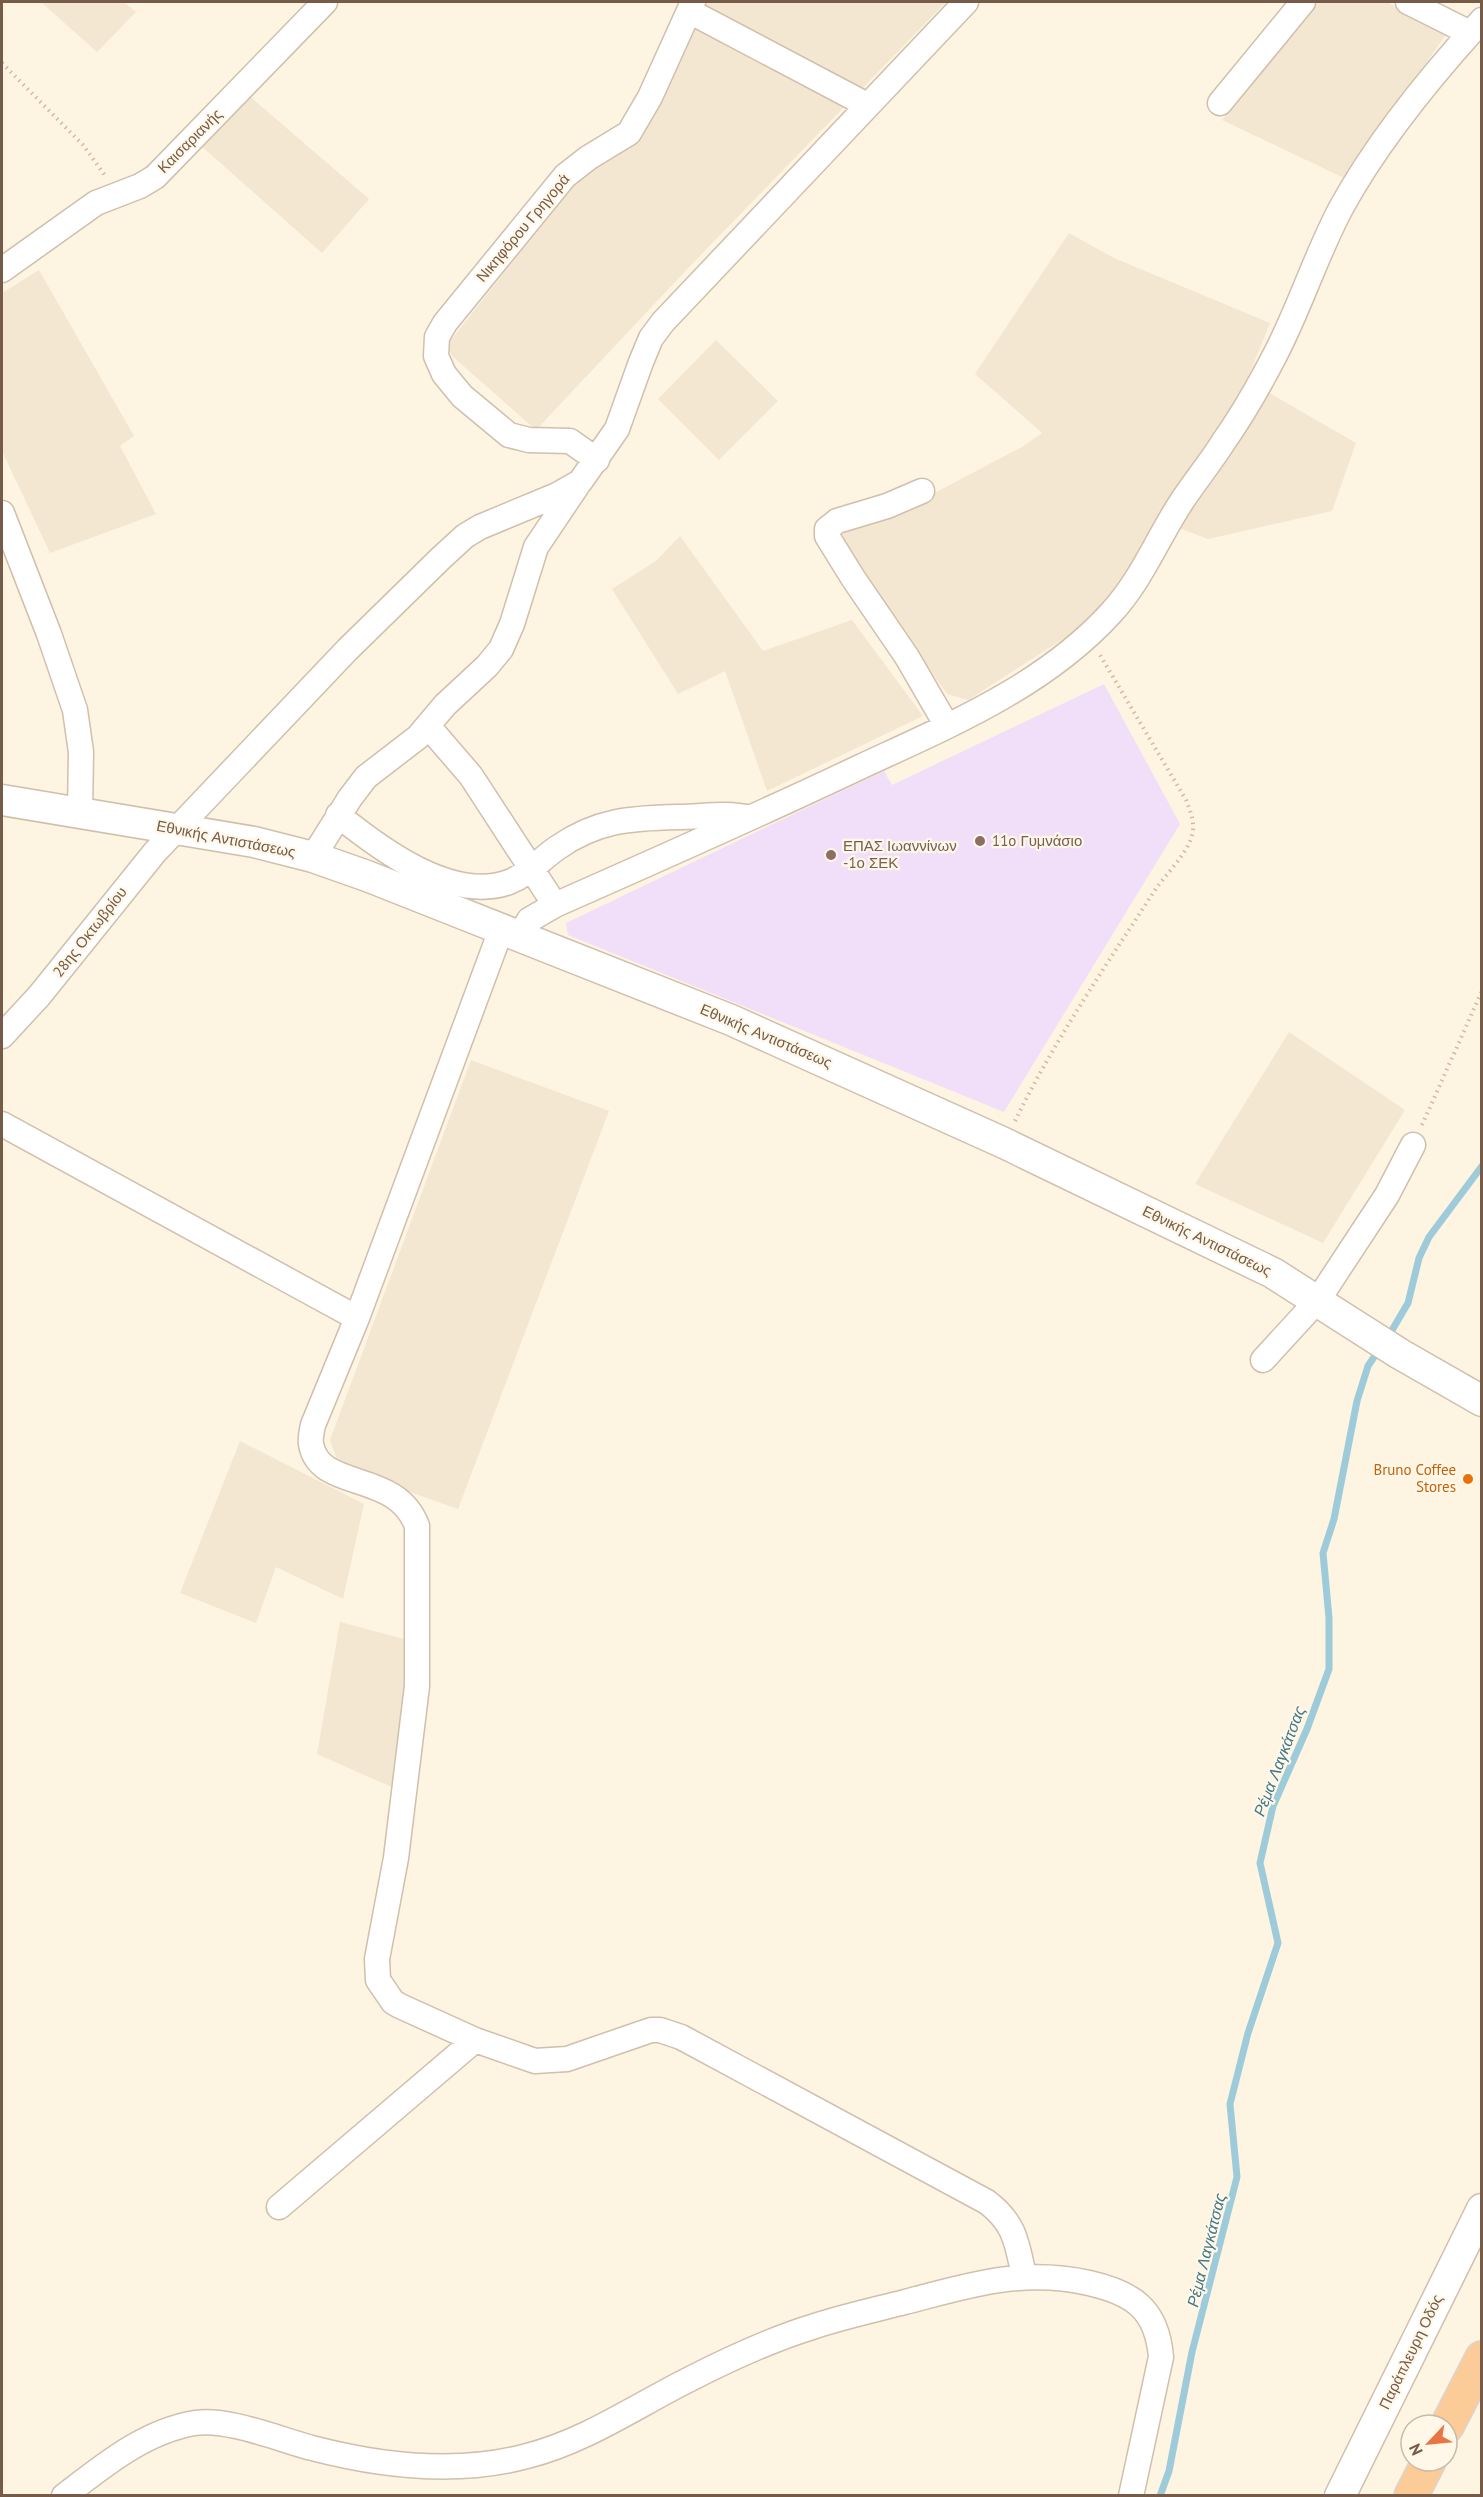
<svg xmlns="http://www.w3.org/2000/svg" width="1483" height="2497" font-family="'PT Sans',sans-serif">
  <style>
    .residential { fill: #f4e7d1 }
    .education { fill: #f1dff9 }
    .lines { fill: none; stroke-linecap: round; stroke-linejoin: round }
    .stream { stroke: #9dcbd9; stroke-width: 7 }
    .minor-casing { stroke: #d0bfac; stroke-width: 27 }
    .tertiary-casing { stroke: #d0bfac; stroke-width: 33 }
    .trunk-casing { stroke: #dbd4cf; stroke-width: 36 }
    .path { stroke: #d7b89d; stroke-width: 4; stroke-dasharray: 1.5 4.5; stroke-linecap: butt }
    .minor { stroke: #fff; stroke-width: 24 }
    .tertiary { stroke: #fff; stroke-width: 30 }
    .trunk { stroke: #fbcc98; stroke-width: 33 }
    .education-dot { fill: #8d6e63; stroke: #fff8e9; stroke-width: 2 }
    .food-dot { fill: #e8710a; stroke: #fff8e9; stroke-width: 2 }
    .labels { text-anchor: middle; stroke-width: 4.5; stroke-linejoin: round; paint-order: stroke }
    .street-label { font-size: 15px; fill: #755b48; stroke: #fff8e9 }
    .education-label { font-size: 15px; fill: #785e54; stroke: #fff8e9; text-anchor: start }
    .food-label { font-size: 15px; fill: #c56008; stroke: #fff8e9; text-anchor: end }
    .water-label { font-size: 16px; font-style: italic; fill: #417889; stroke: #fff8e9 }
  </style>
  <rect width="100%" height="100%" fill="#fdf4e2"/>
  <!-- residential -->
  <path class="residential" d="M41,2H124L136,12L97,52Z
    M697,2H946L690,266L536,430L452,356L447,345L590,164L609,152Z
    M1314,2H1387L1447,33L1346,179L1222,120Z
    M246,93L369,199L322,253L199,144Z
    M1069,233L1114,258L1270,323L1247,380L1356,443L1332,511L1208,539L1158,520L1140,554L1105,607L1077,630L968,700L947,694L846,551L837,531L902,510L1022,447L1042,433L975,374Z
    M39,270L134,436L120,446L156,514L50,553L2,451V293Z
    M716,340L778,401L719,460L658,399Z
    M680,536L763,651L852,620L923,716L767,791L725,671L678,694L612,589L656,561Z
    M1289,1032L1405,1110L1323,1243L1195,1184Z
    M471,1060L609,1111L458,1509L350,1471L337,1460L330,1440Z
    M240,1441L364,1504L343,1599L276,1567L256,1623L180,1593Z
    M340,1622L408,1640L410,1668L396,1789L317,1754Z"/>
  <!-- education -->
  <path class="education" d="M1104,684L1180,824L1004,1112L568,935L566,923L884,771L892,785Z"/>
  <g class="lines">
    <!-- stream -->
    <path class="stream" d="M1388,1337L1408,1303L1419,1258L1429,1237L1482,1166
      M1160,2496L1169,2471L1192,2352L1237,2177L1230,2104L1248,2033L1278,1943L1260,1863L1273,1806L1307,1729L1329,1669V1618L1323,1553L1334,1519L1357,1401L1368,1366L1380,1348"/>
    <!-- minor casing -->
    <g class="minor-casing">
      <path id="minor" d="M1408,2L1470,33
        M689,11L867,105
        M1220,103L1303,2
        M2,270L96,203L140,186L155,177L325,2
        M597,460L570,441L529,440L509,435L462,396L444,374L436,356L437,337L445,323L565,176L588,158L629,133L650,97L693,2
        M922,491L887,506L837,521L827,529V536L853,578L907,657L947,726
        M2,513L49,634L75,710L81,752L80,812
        M428,726L471,776L555,905
        M338,815C380,849 452,903 509,882C528,875 541,859 557,848C597,820 631,818 678,817C702,817 726,812 750,818
        M313,857L350,798L366,777L418,737L445,705L487,666L501,649L512,624L536,547L577,486
        M519,937L529,920L555,905C657,860 759,815 860,767C948,726 1043,687 1110,614C1141,581 1157,539 1182,501C1195,481 1211,462 1224,441C1243,414 1260,384 1275,355C1300,307 1316,255 1341,208C1378,140 1430,77 1482,20
        M2,1036L39,996L155,852L347,650L441,558L465,536L480,527L557,495L580,482L617,429L641,362L651,338L663,322L966,2
        M2,1124L357,1318L501,930
        M357,1318L313,1425C312,1430 310,1438 311,1444C319,1492 396,1469 417,1526V1686L396,1858L377,1959L378,1980L393,2002L400,2006L475,2040L535,2061L567,2059L651,2030H660L681,2037L987,2202C1015,2223 1017,2243 1024,2276
        M1263,1360L1318,1300L1387,1195L1413,1145
        M279,2207L475,2040
        M64,2496C103,2466 145,2431 195,2423C228,2418 278,2439 312,2448C381,2466 457,2475 527,2456C586,2441 636,2406 690,2379C729,2359 770,2340 812,2327C842,2317 874,2310 905,2302C970,2285 1021,2268 1089,2283C1133,2293 1157,2309 1161,2357L1131,2496"/>
    </g>
    <!-- tertiary casing -->
    <g class="tertiary-casing">
      <path id="tertiary" d="M2,800L254,842L313,857L367,876L731,1020L1004,1143L1273,1273L1400,1354L1482,1401
        M1340,2496L1482,2209"/>
    </g>
    <!-- trunk casing -->
    <g class="trunk-casing">
      <path id="trunk" d="M1447,2426L1482,2358
        M1411,2496L1429,2461"/>
    </g>
    <!-- path -->
    <path class="path" d="M2,63L83,145L106,177
      M1015,1121C1054,1041 1105,967 1153,893C1165,874 1189,854 1193,831C1194,820 1190,810 1186,800L1100,655
      M1422,1125L1482,991"/>
    <!-- minor -->
    <use href="#minor" class="minor"/>
    <!-- tertiary -->
    <use href="#tertiary" class="tertiary"/>
    <!-- trunk -->
    <use href="#trunk" class="trunk"/>
  </g>
  <!-- markers -->
  <g class="education-dot">
    <circle cx="980" cy="841" r="6"/>
    <circle cx="831" cy="855" r="6"/>
  </g>
  <circle class="food-dot" cx="1468" cy="1479" r="6"/>
  <g class="labels">
    <!-- street labels -->
    <g class="street-label">
      <text transform="translate(190 141) rotate(-45)" y="5">Καισαριανής</text>
      <text transform="translate(523 228) rotate(-50)" y="5">Νικηφόρου Γρηγορά</text>
      <text transform="translate(226 839) rotate(11)" y="5">Εθνικής Αντιστάσεως</text>
      <text transform="translate(90 932) rotate(-52)" y="5">28ης Οκτωβρίου</text>
      <text transform="translate(766 1036) rotate(23)" y="5">Εθνικής Αντιστάσεως</text>
      <text transform="translate(1207 1241) rotate(26)" y="5">Εθνικής Αντιστάσεως</text>
      <text transform="translate(1411 2352) rotate(-64)" y="5">Παράπλευρη Οδός</text>
    </g>
    <!-- education labels -->
    <g class="education-label">
      <text x="992" y="846">11o Γυμνάσιο</text>
      <text x="843" y="851">ΕΠΑΣ Ιωαννίνων<tspan x="843" dy="17">-1ο ΣΕΚ</tspan></text>
    </g>
    <!-- food labels -->
    <g class="food-label">
      <text x="1456" y="1475">Bruno Coffee<tspan x="1456" dy="17">Stores</tspan></text>
    </g>
    <!-- water labels -->
    <g class="water-label">
      <text transform="translate(1279 1761) rotate(-69)" y="6">Ρέμα Λαγκάτσας</text>
      <text transform="translate(1206 2250) rotate(-76)" y="6">Ρέμα Λαγκάτσας</text>
    </g>
  </g>
  <!-- border -->
  <rect width="1483" height="2497" fill="none" stroke="#755b48" stroke-width="6"/>
  <!-- north arrow -->
  <g transform="translate(1429 2443) rotate(244)"><circle r="28" fill="#fff8e9" stroke="#c8b9a9" stroke-width="1.5"/>
  <path d="M0-4.5L10 22L0 15L-10 22Z" fill="#ea7544"/>
  <text y="-9" font-size="16" font-weight="bold" text-anchor="middle" fill="#755b48">N</text>
  </g>
</svg>
